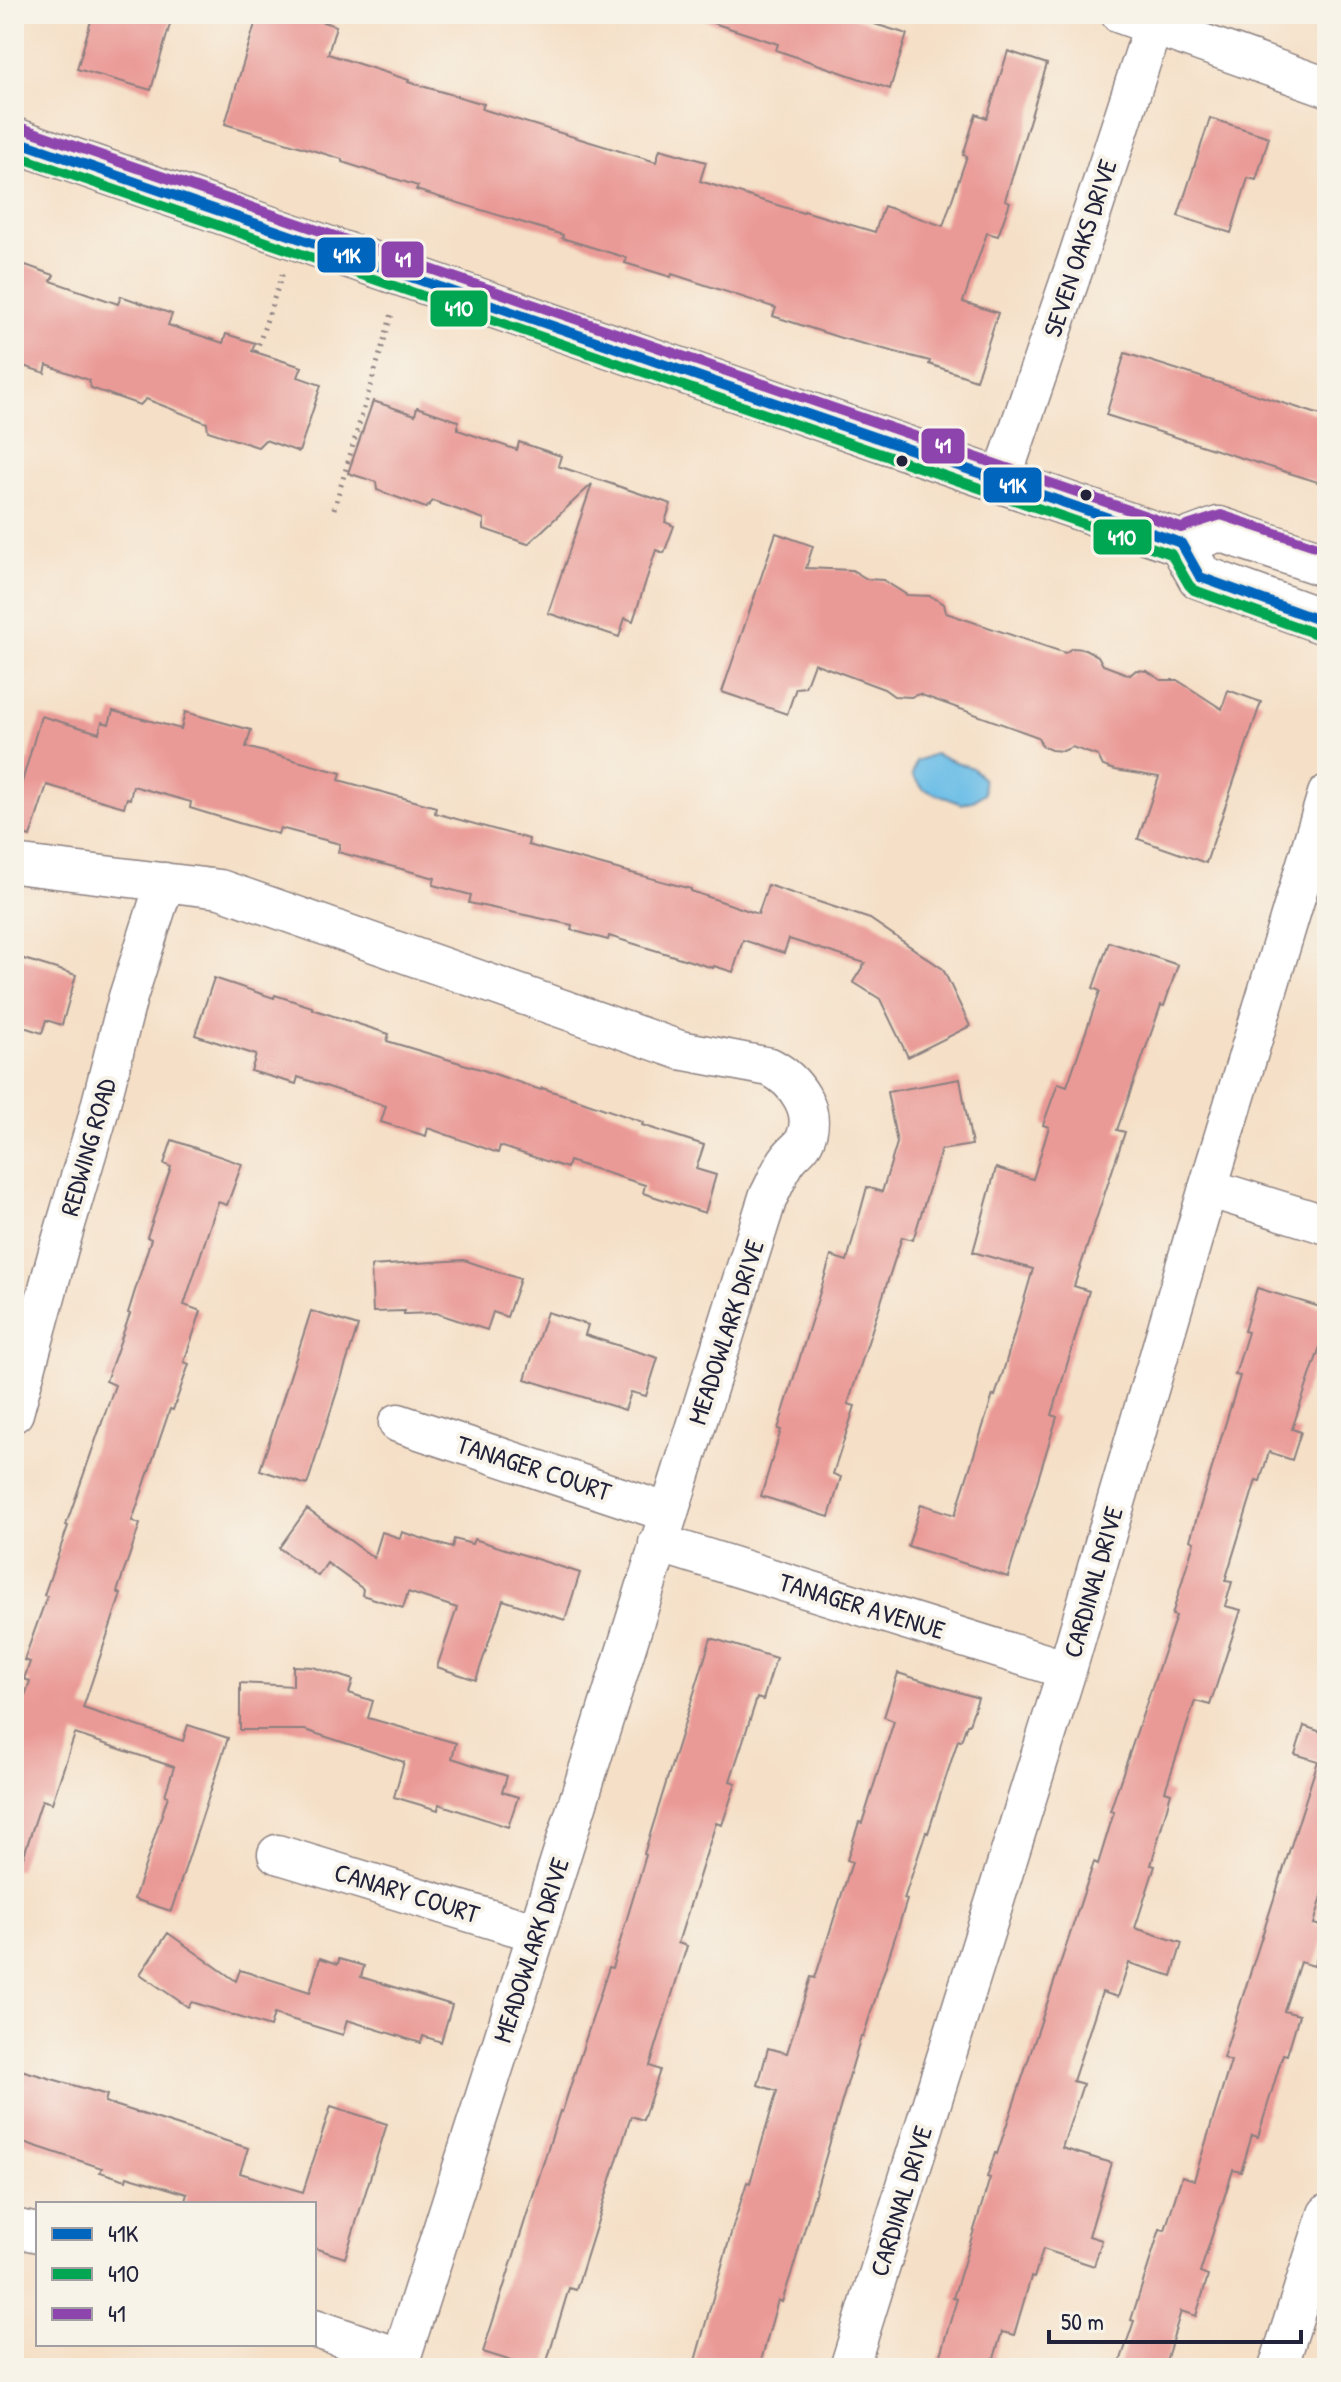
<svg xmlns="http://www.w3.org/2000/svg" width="1341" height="2382" font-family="'Patrick Hand',sans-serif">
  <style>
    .water { fill: #6bbde7; stroke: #467091; stroke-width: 2 }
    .building { fill: #ea9a96 }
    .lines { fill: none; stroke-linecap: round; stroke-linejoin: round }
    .street-casing { stroke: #8c8080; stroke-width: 41 }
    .secondary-casing { stroke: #8c8080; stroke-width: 47 }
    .path { stroke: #8c8080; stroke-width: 5; stroke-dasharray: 2 6; stroke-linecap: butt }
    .street { stroke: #fff; stroke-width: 38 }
    .secondary { stroke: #fff; stroke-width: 44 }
    .bus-1-casing { stroke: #f7f3e8; stroke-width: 16 }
    .bus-2-casing { stroke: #f7f3e8; stroke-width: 16 }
    .bus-3-casing { stroke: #f7f3e8; stroke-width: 16 }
    .bus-1 { stroke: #0065bd; stroke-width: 10 }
    .bus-2 { stroke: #00a651; stroke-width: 10 }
    .bus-3 { stroke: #8e44ad; stroke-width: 10 }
    .bus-dot { fill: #22223b; stroke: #f7f3e8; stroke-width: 3 }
    .labels { text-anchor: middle; stroke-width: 8; stroke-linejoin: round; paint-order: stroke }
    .street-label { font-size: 26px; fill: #22223b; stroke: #f7f3e8 }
    .line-badge { stroke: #f7f3e8; stroke-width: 3 }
    .badge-label { font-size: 22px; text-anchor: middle; font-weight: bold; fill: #fff }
  </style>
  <rect width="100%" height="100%" fill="#f7f3e8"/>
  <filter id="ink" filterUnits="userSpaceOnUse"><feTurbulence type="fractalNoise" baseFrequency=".0125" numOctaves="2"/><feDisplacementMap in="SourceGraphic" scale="16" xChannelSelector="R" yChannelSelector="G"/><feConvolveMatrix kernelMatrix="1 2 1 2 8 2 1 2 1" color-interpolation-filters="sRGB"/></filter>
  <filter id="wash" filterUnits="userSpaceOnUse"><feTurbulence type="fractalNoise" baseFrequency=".006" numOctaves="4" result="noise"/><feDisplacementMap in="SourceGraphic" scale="32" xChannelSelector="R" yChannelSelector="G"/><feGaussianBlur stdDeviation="1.8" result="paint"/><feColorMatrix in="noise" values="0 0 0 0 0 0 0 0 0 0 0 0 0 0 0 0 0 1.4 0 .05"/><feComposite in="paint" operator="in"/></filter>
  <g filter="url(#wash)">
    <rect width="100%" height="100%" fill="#f5dfc6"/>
    <!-- water -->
    <path class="water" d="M934,754L973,768L983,779L984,793L975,800L962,804L923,789L912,775L916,761Z"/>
    <g id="blocks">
      <!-- building -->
      <path class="building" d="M93,14H173L151,90L77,69Z
        M258,14H297L336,26L328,54L409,80L408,82L484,104L482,109L656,162L660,149L706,162L700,181L803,213L804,211L875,232L884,206L943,226L967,156L963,155L976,114L987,118L1008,51L1047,64L1005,200L1010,202L998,236L987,233L963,302L998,313L976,380L929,364L930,361L841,338L773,316L776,308L672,274L671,277L625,263L627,258L562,238L563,235L416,190L418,186L342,162V159L225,124Z
        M704,14H842L907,34L890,89L776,50L778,44L704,20Z
        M1210,118L1269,137L1256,180L1248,178L1231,233L1178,216Z
        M14,261L54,275L51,281L118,304L121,296L172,314L168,325L223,343L226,334L255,343L252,351L302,367L298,377L321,385L299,452L265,440L258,447L208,431L207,423L146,399L140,405L91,388L89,380L47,365L45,373L14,363Z
        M1125,353L1327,417V485L1106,415Z
        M373,401L415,415L417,407L458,421V430L517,450L519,442L561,456L558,466L671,504L665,522L674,526L664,553L656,550L633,621L625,618L619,637L548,613L592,484L528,544L484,529V519L433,501L426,508L377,490L376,482L348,473Z
        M776,533L813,546L806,568L852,570L867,579L883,580L907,595L930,596L944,604L946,613L1065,653L1072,648L1085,649L1098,656L1103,665L1130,675L1136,670L1147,671L1161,680H1177L1222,709L1228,690L1261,702L1206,863L1138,839L1159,777L1115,770L1103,766L1098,756L1072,747L1063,751L1051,750L1042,746L1038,737L919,694L911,697L894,696L884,689L814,663L805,687L796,688L787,714L722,692Z
        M113,711L181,729L185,712L251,730L246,747L341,773L339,780L436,807L435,813L529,839L528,845L691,889V891L758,914L768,885L870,919L943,969L970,1026L908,1057L880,999L853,982L865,963L789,939L784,953L743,940L733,972L714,966L713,968L609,936L608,940L571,930L572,925L469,903L471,895L433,885L435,878L338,852L340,844L280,828L278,834L242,824L190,808L191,802L133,786L130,799L127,798L124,807L47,785L30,837L14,832V810L41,716L99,733L102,722L109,724Z
        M1109,942L1178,965L1164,1006L1161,1005L1117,1130L1125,1132L1074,1286L1089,1291L1052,1415L1057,1417L1008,1577L908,1546L921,1504L955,1515L993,1395L995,1396L1003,1372L1033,1269L973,1252L996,1168L1033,1179L1049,1127L1043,1125L1058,1083L1067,1086L1100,991L1093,988Z
        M14,956L76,975L62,1025L46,1020L42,1033L14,1024Z
        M214,978L274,998L275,995L312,1007V1009L389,1034L387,1041L480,1069L541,1090L542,1088L579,1100L643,1122L642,1125L704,1145L696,1169L716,1175L705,1213L643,1193L645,1185L569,1161L567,1168L500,1146L498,1153L428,1128L426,1136L381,1122L386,1106L298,1077L296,1084L251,1071L256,1055L195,1035Z
        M960,1079L972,1145L941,1150L913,1240L902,1237L848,1404L855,1406L833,1474L841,1477L829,1517L761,1496L781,1430L778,1429L831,1256L847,1261L867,1187L882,1192L897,1143L887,1092Z
        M172,1140L242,1164L227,1205L218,1202L184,1305L201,1311L184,1362L189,1364L173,1410L170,1409L132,1521L140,1524L117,1592L121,1594L83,1708L183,1741L188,1725L228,1738L171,1911L134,1899L168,1796L165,1795L174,1767L75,1734L52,1803L42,1800L19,1870H14V1728L30,1681L24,1679L30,1662L24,1660L47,1596L44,1595L68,1526L66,1525L115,1385L106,1381L130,1314L128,1313L151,1239L147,1237L171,1167L164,1164Z
        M464,1260L520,1279L507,1317L493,1312L487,1330L436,1313L404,1314V1311L373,1312L371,1266Z
        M1257,1288L1327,1309V1326L1292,1429L1301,1432L1292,1460L1269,1452L1260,1481L1256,1480L1225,1581L1232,1582L1225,1606L1241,1610L1210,1705L1195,1701L1165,1791L1171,1793L1151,1865L1155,1866L1135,1928L1182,1943L1172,1976L1129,1963L1118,1997L1102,1992L1073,2081L1083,2084L1062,2148L1111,2163L1089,2236L1102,2240L1094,2266L1043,2249L1034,2278L1031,2277L1014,2335L1002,2332L991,2368H936L957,2299L953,2298L990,2178L987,2177L995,2153L997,2154L1094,1862L1098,1864L1114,1812L1110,1811L1176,1616L1172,1615L1194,1542L1190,1540L1240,1376L1235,1375L1248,1332L1244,1331Z
        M311,1311L358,1326L307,1485L260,1470Z
        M547,1312L588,1325L585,1335L658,1358L646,1396L631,1392L625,1410L525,1379Z
        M307,1509L374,1558L382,1532L400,1538L402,1532L452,1548L454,1539L472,1544L474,1539L580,1573L565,1620L503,1600L476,1680L437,1667L457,1608L408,1592L403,1608L362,1595L363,1589L327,1563L318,1576L279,1548Z
        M711,1638L776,1658L763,1700L757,1698L730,1781L736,1783L722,1825L716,1823L678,1943L687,1946L650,2066L660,2070L643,2120L631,2116L576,2290L569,2288L545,2368H534L483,2352L560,2111L562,2112L609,1967L612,1968L646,1855L644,1854Z
        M293,1666L313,1667L353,1680L349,1693L373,1701L368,1718L456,1743L452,1758L507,1776L502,1792L518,1797L508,1827L439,1804L438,1810L394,1797L404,1762L305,1730H240V1683L293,1686Z
        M898,1673L978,1698L969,1724H967L961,1741L958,1740L928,1833L926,1832L904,1899L907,1900L863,2037L861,2036L795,2262L782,2302L778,2300L759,2368H693L734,2223L747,2182L750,2183L777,2091L758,2085L768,2048L787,2053L811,1977L815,1978L852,1862L847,1860L859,1822L862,1823L894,1721L884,1717Z
        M1304,1726L1327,1734V1879L1314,1924L1327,1928L1314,1966L1300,1962L1284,2011L1299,2015L1287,2055L1283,2054L1258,2137L1252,2135L1241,2172L1233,2170L1200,2273L1208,2276L1196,2316L1181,2311L1164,2368H1118L1134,2321L1131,2320L1160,2229L1165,2230L1182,2176L1194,2180L1231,2061L1223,2058L1318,1761L1295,1754Z
        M168,1933L236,1981L240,1970L310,1992L320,1958L338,1964L339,1959L364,1966L361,1977L452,2005L441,2042L423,2036L421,2043L347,2020L343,2035L274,2014L270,2027L192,2002L188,2007L140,1974Z
        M14,2068L107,2095L105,2102L248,2148L240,2173L303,2192L331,2106L387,2124L345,2258L314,2248V2204H184L187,2194L127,2176L126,2180L100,2172L102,2168L14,2139Z"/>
    </g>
  </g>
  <g filter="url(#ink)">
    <use href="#blocks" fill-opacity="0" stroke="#8c8080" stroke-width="2"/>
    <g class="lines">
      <!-- street casing -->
      <g class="street-casing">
        <path id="street" d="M1120,14L1327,87
          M1001,481L1076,262L1157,14
          M14,864L220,889L680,1050L770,1067C795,1080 818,1110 805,1139C802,1147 794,1151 789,1158C780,1169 775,1185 768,1197L537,1933L398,2368
          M1208,1188L1327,1225
          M14,1413L59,1248L96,1123L128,997L165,882
          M398,1423L669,1513
          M658,1543L1067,1670
          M277,1854L537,1933
          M14,2228L38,2233
          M314,2328L401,2358
          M849,2368L1067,1670L1208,1188L1327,794
          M1278,2368L1327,2214"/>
      </g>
      <!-- secondary casing -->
      <g class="secondary-casing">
        <path id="secondary" d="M14,140L1181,543L1219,529L1327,565
          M1181,543L1200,577L1327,623"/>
      </g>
      <!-- path -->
      <path class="path" d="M256,352L283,272
        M334,509L393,310"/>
      <!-- street -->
      <use href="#street" class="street"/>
      <!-- secondary -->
      <use href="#secondary" class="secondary"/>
      <!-- bus-1 casing -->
      <g class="bus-1-casing">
        <path id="bus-1" d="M14,140L1181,543L1200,577L1327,623"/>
      </g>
      <!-- bus-2 casing -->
      <g class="bus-2-casing">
        <path id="bus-2" d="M14,155L1171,554L1189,585L1194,590L1322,636"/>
      </g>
      <!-- bus-3 casing -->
      <g class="bus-3-casing">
        <path id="bus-3" d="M19,127L1181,528L1221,515L1327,550"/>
      </g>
      <!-- bus-1 -->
      <use href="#bus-1" class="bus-1"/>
      <!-- bus-2 -->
      <use href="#bus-2" class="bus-2"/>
      <!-- bus-3 -->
      <use href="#bus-3" class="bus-3"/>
    </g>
  </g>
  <!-- markers -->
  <g class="bus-dot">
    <circle cx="902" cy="461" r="7"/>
    <circle cx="1086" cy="495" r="7"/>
  </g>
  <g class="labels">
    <!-- street labels -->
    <g class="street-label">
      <text transform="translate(1080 248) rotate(-72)" y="9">SEVEN OAKS DRIVE</text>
      <text transform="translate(88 1147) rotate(-74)" y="9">REDWING ROAD</text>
      <text transform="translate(726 1332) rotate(-72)" y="9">MEADOWLARK DRIVE</text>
      <text transform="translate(534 1468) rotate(18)" y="9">TANAGER COURT</text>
      <text transform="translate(1093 1582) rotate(-74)" y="9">CARDINAL DRIVE</text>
      <text transform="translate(862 1606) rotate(17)" y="9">TANAGER AVENUE</text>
      <text transform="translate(407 1893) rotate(17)" y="9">CANARY COURT</text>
      <text transform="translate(531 1950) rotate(-72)" y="9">MEADOWLARK DRIVE</text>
      <text transform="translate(901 2201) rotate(-73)" y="9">CARDINAL DRIVE</text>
    </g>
  </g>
  <g class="line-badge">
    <rect x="316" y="236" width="61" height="38" rx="8" fill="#0065bd"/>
    <rect x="380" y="240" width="45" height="39" rx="8" fill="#8e44ad"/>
    <rect x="429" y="289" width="60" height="39" rx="8" fill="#00a651"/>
    <rect x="920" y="427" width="46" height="38" rx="8" fill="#8e44ad"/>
    <rect x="982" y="466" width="61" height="38" rx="8" fill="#0065bd"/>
    <rect x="1092" y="518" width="61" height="38" rx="8" fill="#00a651"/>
  </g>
  <g class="badge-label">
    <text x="347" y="263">41K</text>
    <text x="403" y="267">41</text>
    <text x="459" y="316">41O</text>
    <text x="943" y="453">41</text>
    <text x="1013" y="493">41K</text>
    <text x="1122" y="545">41O</text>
  </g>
  <!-- margin -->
  <rect width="1341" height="2382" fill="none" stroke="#f7f3e8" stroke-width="48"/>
  <!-- legend -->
  <rect x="36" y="2202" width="280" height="144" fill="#f7f3e8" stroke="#a29fa3" stroke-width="2"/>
  <rect x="52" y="2228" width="40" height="12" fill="#0065bd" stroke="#a29fa3" stroke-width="2"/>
  <text x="108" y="2242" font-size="24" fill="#22223b">41K</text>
  <rect x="52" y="2268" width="40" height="12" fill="#00a651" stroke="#a29fa3" stroke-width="2"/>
  <text x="108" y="2282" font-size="24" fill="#22223b">41O</text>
  <rect x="52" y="2308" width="40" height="12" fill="#8e44ad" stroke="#a29fa3" stroke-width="2"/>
  <text x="108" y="2322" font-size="24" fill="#22223b">41</text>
  <!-- scale -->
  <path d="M1049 2330v12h252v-12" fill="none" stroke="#22223b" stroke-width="4"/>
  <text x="1061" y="2330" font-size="24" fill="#22223b" stroke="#f7f3e8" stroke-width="6" paint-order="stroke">50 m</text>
</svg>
